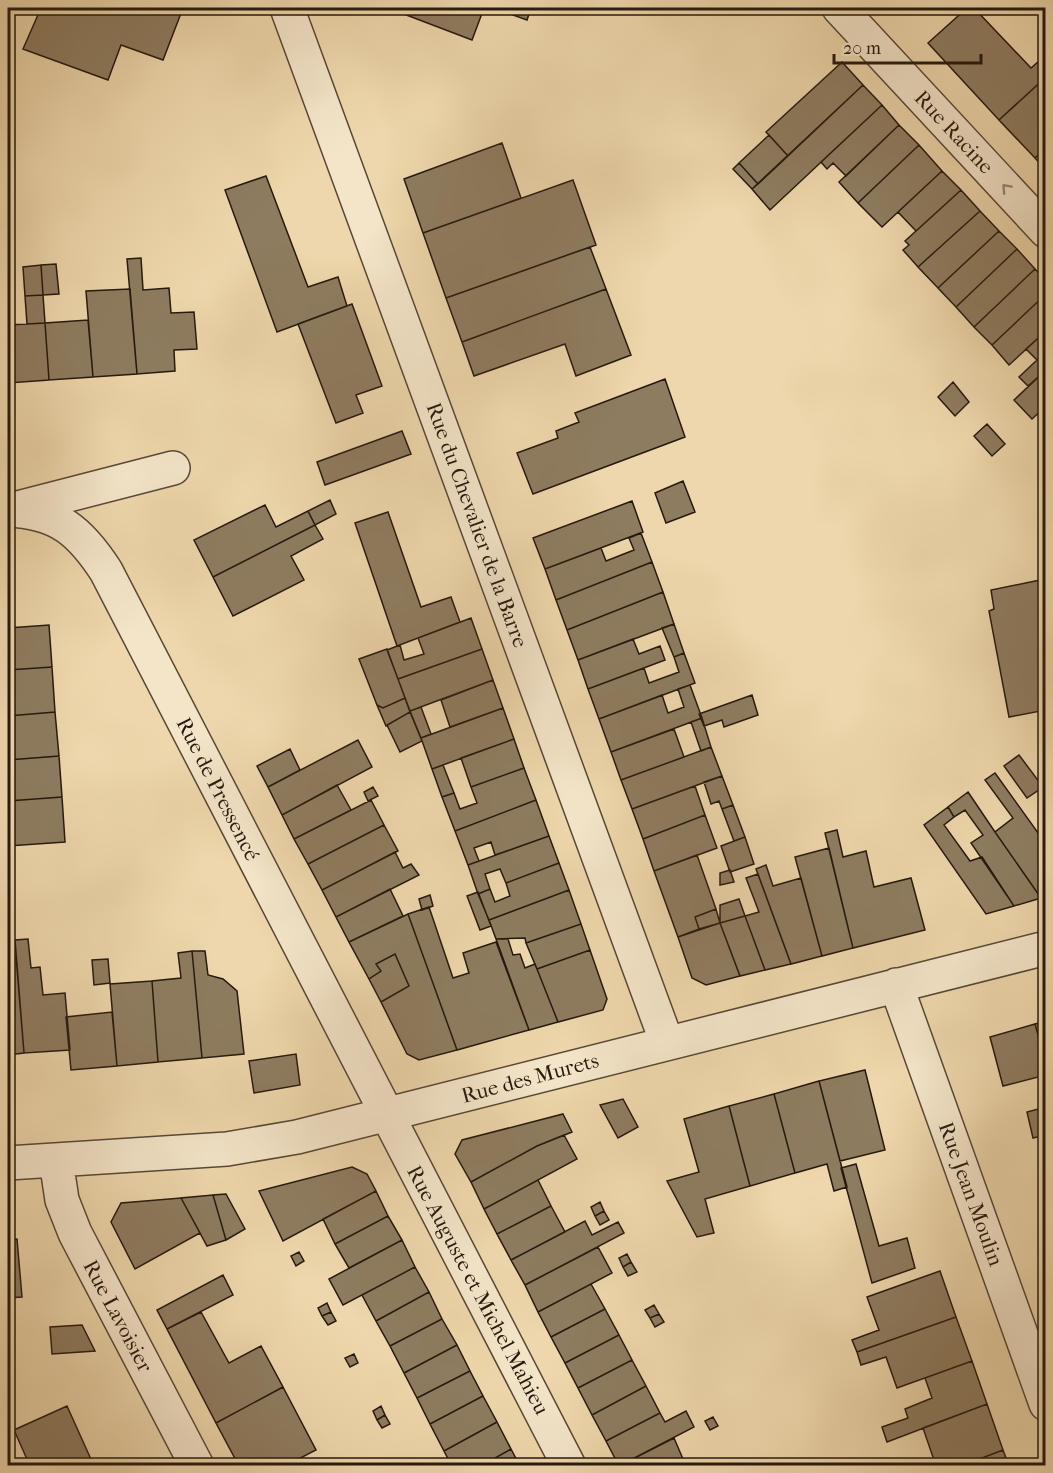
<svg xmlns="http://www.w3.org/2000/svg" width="1053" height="1473" font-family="'IM FELL French Canon',serif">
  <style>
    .building { fill: #8e7c60; stroke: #25190e; stroke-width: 1.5 }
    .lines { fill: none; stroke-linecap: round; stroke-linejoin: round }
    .minor-casing { stroke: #574836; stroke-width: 36 }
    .minor { stroke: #f4e5c9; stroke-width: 33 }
    .oneway { stroke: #978975 }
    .labels { text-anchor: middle; stroke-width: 5; stroke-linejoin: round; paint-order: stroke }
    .street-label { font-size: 21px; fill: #25190e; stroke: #f4e5c9 }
  </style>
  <rect width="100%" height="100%" fill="#eed7ac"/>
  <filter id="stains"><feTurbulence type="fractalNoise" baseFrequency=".00333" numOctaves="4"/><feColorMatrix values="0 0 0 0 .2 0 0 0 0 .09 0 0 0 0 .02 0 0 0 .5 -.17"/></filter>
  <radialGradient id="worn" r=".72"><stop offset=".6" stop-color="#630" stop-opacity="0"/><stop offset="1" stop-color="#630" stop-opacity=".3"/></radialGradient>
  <!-- building -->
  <path class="building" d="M41,8H183L163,60L121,45L108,80L23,49Z
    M388,8H484L472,40Z
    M493,8H531L527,20Z
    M967,8H974L1031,68L1046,55V77L999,120L928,43Z
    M842,62L863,85L788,156L766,132Z
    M1046,77V148L1035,158L999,120Z
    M863,85L882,105L770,210L752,189Z
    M882,105L899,125L846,176L833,163L827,169L821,162Z
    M899,125L919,145L858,203L839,182Z
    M769,135L788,156L758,184L739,163Z
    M502,143L521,198L423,233L404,179Z
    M919,145L942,171L882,227L858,203Z
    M1046,148V170L1035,158Z
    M739,163L758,184L752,189L733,169Z
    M942,171L961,190L916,231L898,212Z
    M266,176L308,287L338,277L347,306L277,332L225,190Z
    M573,180L596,245L446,298L423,233Z
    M961,190L980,211L918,267L903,250L909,245L905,241Z
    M980,211L999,231L938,288L918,267Z
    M999,231L1017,249L956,307L938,288Z
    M590,247L606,289L462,342L446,298Z
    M1017,249L1035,269L974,327L956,307Z
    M141,258L143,290L169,288L171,313L194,312L197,349L174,350L175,371L137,374L127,259Z
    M56,264L59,294L43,295L41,265Z
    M41,265L43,295L25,296L23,267Z
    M1035,269L1046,280V294L992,345L974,327Z
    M130,289L137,374L93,377L86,291Z
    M606,289L631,355L576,376L565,344L474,376L462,342Z
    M1046,294V331L1009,365L992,345Z
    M43,295L45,323L27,324L25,296Z
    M352,304L382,386L356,395L363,413L336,423L298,324Z
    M88,320L93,377L49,380L45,323Z
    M45,323L49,380L8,383V325Z
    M1046,331V370L1028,386L1019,377L1037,360L1026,349Z
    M1046,370V406L1032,419L1014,400Z
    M665,379L685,437L533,494L517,453L558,438L556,431L579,422L575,413Z
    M953,382L969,402L955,416L938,397Z
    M987,424L1005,444L992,456L974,436Z
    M402,431L411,454L325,485L317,462Z
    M683,481L695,512L666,523L655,493Z
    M330,500L336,514L315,525L308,511Z
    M632,501L643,532L545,569L533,538Z
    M265,505L276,527L308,511L315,525L213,577L194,540Z
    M388,512L421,607L451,597L460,622L397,646L355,523Z
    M315,525L323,539L291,556L304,580L233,616L213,577Z
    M641,533L652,562L556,600L545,569L601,548L606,561L634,550L629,538Z
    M652,562L663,592L567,630L556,600Z
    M1045,579L1046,710L1009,717L989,611L994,609L991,590Z
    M663,592L674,624L578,660L567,630Z
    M471,618L482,649L398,679L387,650L400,645L404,660L424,654L418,638Z
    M674,624L684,653L674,657L662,628Z
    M49,625L52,667L8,670V628Z
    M633,639L639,654L660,646L665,660L588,689L578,660Z
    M387,649L405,698L383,708L377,705L359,659Z
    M482,649L493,680L410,711L398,679Z
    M684,653L695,683L599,719L588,689L644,668L649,683L679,672L674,657Z
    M52,667L55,712L8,716V670Z
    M493,680L503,708L450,727L441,700Z
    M690,685L702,718L611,752L599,719L662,695L668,713L684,707L678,689Z
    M752,695L758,715L724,727L722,720L704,726L699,714Z
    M405,698L410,712L386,726L377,705L383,708Z
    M421,707L431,734L421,738L410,711Z
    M503,708L514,739L432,769L421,738Z
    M55,712L59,756L8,760V716Z
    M410,712L422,741L400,752L387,725Z
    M702,718L711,747L701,751L691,722Z
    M674,729L684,757L621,780L611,752Z
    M514,739L524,768L471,787L461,758Z
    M358,740L372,767L282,815L268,787Z
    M711,747L722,776L632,809L621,780Z
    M290,749L300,770L268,787L257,766Z
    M1019,755L1043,787L1027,798L1004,766Z
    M59,756L62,797L8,801V760Z
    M443,765L454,793L442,797L432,769Z
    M524,768L536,800L455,831L442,797L454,793L460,809L477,803L471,787Z
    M995,773L1046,844V897L1041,898L995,832L1013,818L985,780Z
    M722,776L733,805L722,809L719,801L711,804L704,782Z
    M337,785L351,810L294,839L282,815Z
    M695,786L705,815L643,839L632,809Z
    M373,787L378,796L368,801L364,792Z
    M968,792L995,832L1041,898L1014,906L971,843L983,835L965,810L954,817L948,807Z
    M62,797L65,842L8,846V801Z
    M371,800L384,825L308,864L294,839Z
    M536,800L549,836L495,855L491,842L474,848L479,861L468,865L455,831Z
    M733,805L745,837L734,841L722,809Z
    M948,807L954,817L944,825L970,861L982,857L1014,906L986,914L924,825Z
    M705,815L717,848L654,871L643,839Z
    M384,825L398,851L322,890L308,864Z
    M837,830L843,857L866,851L874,887L911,878L925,930L853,948L825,833Z
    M549,836L559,863L506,883L500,869L485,874L490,889L478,894L468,865Z
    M745,837L754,864L730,872L721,846Z
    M829,848L853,948L822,956L795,857Z
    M395,852L403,868L411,864L419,875L336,917L322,890Z
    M697,855L716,909L695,917L699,929L678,937L654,871Z
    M559,863L569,890L489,920L478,894L490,889L495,902L510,896L506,883Z
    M766,865L773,886L801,878L822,956L791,964L756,869Z
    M730,870L734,882L720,885V873Z
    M758,874L791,964L765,970L745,916L759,912L746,878Z
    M390,889L403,916L349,942L336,917Z
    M569,890L581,924L526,943L525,938L496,939L489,920Z
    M478,892L491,926L480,930L467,896Z
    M430,895L433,906L422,910L419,899Z
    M739,899L745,916L720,923V905Z
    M429,907L453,978L469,973L463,953L496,942L529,1030L457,1050L408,914Z
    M716,909L720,923L699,929L695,917Z
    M408,914L457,1050L419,1060L407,1054L381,1002L409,986L395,954L376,964L381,971L369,979L349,942Z
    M745,916L765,970L740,976L720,923Z
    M720,923L740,976L706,985L692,978L678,937Z
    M581,924L590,950L537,969L526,943Z
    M28,939L31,968L40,967L43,995L65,993L70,1050L24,1053L15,940Z
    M496,939H508L513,955L520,954L525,968L535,964L558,1022L529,1030Z
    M590,950L607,999L603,1010L558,1022L537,969Z
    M192,951H205L208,975L223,979L237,991L244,1054L202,1058Z
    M192,951L202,1058L158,1062L152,981L181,978L178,953Z
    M395,954L409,986L381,1002L369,979L381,971L376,964Z
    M8,956H16L24,1053L8,1055Z
    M108,959L110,983L94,985L92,960Z
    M152,981L158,1062L117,1066L110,984Z
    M112,1012L117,1066L71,1070L66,1017Z
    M1046,1021V1064L1035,1024Z
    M1035,1024L1046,1064V1075L1003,1086L990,1037Z
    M296,1054L300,1085L254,1093L249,1061Z
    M865,1070L885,1150L840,1161L819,1081Z
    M819,1081L847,1187L834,1191L827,1164L795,1173L774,1094Z
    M774,1094L795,1173L750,1186L729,1106Z
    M623,1099L638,1127L618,1138L600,1105Z
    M729,1106L750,1186L705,1199L714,1233L697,1237L667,1181L699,1172L684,1119Z
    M1046,1107V1135L1033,1138L1027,1112Z
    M563,1114L572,1132L537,1146L471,1182L455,1154L462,1140Z
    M564,1135L577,1159L484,1209L471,1182L537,1146Z
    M856,1164L879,1246L907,1238L915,1268L872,1283L841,1168Z
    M352,1167L367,1174L376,1191L283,1241L259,1191Z
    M538,1180L551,1206L497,1234L484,1209Z
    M376,1191L388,1216L335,1244L323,1219Z
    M226,1194L245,1229L226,1240L213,1195Z
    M213,1195L226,1240L207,1246L181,1198Z
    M181,1198L200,1233L135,1269L111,1222L121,1203Z
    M600,1202L604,1211L595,1216L591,1207Z
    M551,1206L565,1232L511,1260L497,1234Z
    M604,1211L609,1220L600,1225L595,1216Z
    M388,1216L402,1240L349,1268L335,1244Z
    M585,1221L592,1235L618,1222L624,1233L525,1285L511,1260Z
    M17,1239L22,1297L8,1298V1240Z
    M402,1240L415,1267L343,1305L329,1279Z
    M598,1247L612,1273L538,1312L525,1285Z
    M299,1252L304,1261L296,1266L291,1256Z
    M627,1254L631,1262L623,1267L619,1258Z
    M631,1262L637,1272L628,1276L623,1267Z
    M415,1267L429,1292L376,1321L362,1295Z
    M940,1271L956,1317L857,1352L852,1340L879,1330L867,1297Z
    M223,1275L233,1295L167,1329L157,1310Z
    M591,1284L605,1309L551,1337L538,1312Z
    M429,1292L442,1319L390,1346L376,1321Z
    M327,1303L331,1312L322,1316L318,1308Z
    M654,1305L659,1314L650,1318L645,1310Z
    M605,1309L619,1335L565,1363L551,1337Z
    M201,1312L229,1363L261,1346L283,1387L216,1423L167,1329Z
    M331,1312L336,1321L328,1325L322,1316Z
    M659,1314L664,1322L655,1327L650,1318Z
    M956,1317L972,1361L897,1388L886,1357L861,1365L857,1352Z
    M442,1319L457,1345L404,1373L390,1346Z
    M82,1325L95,1351L52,1354L50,1327Z
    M619,1335L632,1360L578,1388L565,1363Z
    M457,1345L470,1371L417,1398L404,1373Z
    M354,1354L358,1363L350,1367L345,1358Z
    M632,1360L646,1386L592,1415L578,1388Z
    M972,1361L987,1404L887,1442L882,1427L908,1418L905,1409L932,1398L925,1378Z
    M470,1371L483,1396L430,1424L417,1398Z
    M646,1386L660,1413L606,1441L592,1415Z
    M283,1387L316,1450L285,1466H239L216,1423Z
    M483,1396L497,1422L444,1451L430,1424Z
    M987,1404L1003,1450L961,1466H936L923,1428Z
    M67,1406L94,1466H30L14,1430Z
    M381,1406L385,1415L377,1420L373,1411Z
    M686,1411L694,1427L619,1466L606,1441L660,1413L665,1422Z
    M385,1415L390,1424L382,1428L377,1420Z
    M713,1417L718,1426L710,1430L705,1421Z
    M497,1422L511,1449L481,1466H452L444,1451Z
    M674,1438L686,1466H619Z
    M511,1449L520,1466H481Z
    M1003,1450L1009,1466H961Z"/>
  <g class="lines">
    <!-- minor casing -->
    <g class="minor-casing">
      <path id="minor" d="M287,8L667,1043
        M839,8L1046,231
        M18,508L173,468
        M8,510C58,512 80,531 106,571L569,1466
        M896,985L1046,1404
        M56,1160L62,1200L75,1233L197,1466
        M8,1163L227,1149L297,1137L1046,948"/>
    </g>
    <!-- minor -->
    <use href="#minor" class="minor"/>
  </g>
  <!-- one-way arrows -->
  <defs><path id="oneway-chevron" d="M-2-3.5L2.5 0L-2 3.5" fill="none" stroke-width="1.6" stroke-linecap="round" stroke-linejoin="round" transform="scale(1.5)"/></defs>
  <use class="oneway" href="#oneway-chevron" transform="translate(1006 188) rotate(-133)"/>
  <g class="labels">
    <!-- street labels -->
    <g class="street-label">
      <text transform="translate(954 132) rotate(47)" y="7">Rue Racine</text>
      <text transform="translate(477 525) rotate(70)" y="7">Rue du Chevalier de la Barre</text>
      <text transform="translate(218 789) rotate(63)" y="7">Rue de Pressencé</text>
      <text transform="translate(530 1078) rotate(-15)" y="7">Rue des Murets</text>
      <text transform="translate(971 1194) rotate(70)" y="7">Rue Jean Moulin</text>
      <text transform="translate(478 1290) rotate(62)" y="7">Rue Auguste et Michel Mahieu</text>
      <text transform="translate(118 1316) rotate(62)" y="7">Rue Lavoisier</text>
    </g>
  </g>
  <!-- margin -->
  <rect width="1053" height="1473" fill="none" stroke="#eed7ac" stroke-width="30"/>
  <rect x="9" y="9" width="1035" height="1455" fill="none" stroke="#25190e" stroke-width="3"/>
  <rect x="15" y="15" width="1023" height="1443" fill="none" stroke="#25190e" stroke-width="1.5"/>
  <!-- scale -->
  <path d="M834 54v9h147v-9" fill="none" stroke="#25190e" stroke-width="3"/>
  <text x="843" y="54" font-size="18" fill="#25190e" stroke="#f4e5c9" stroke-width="4.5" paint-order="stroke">20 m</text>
  <rect width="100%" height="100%" filter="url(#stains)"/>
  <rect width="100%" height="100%" fill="url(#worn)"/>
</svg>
